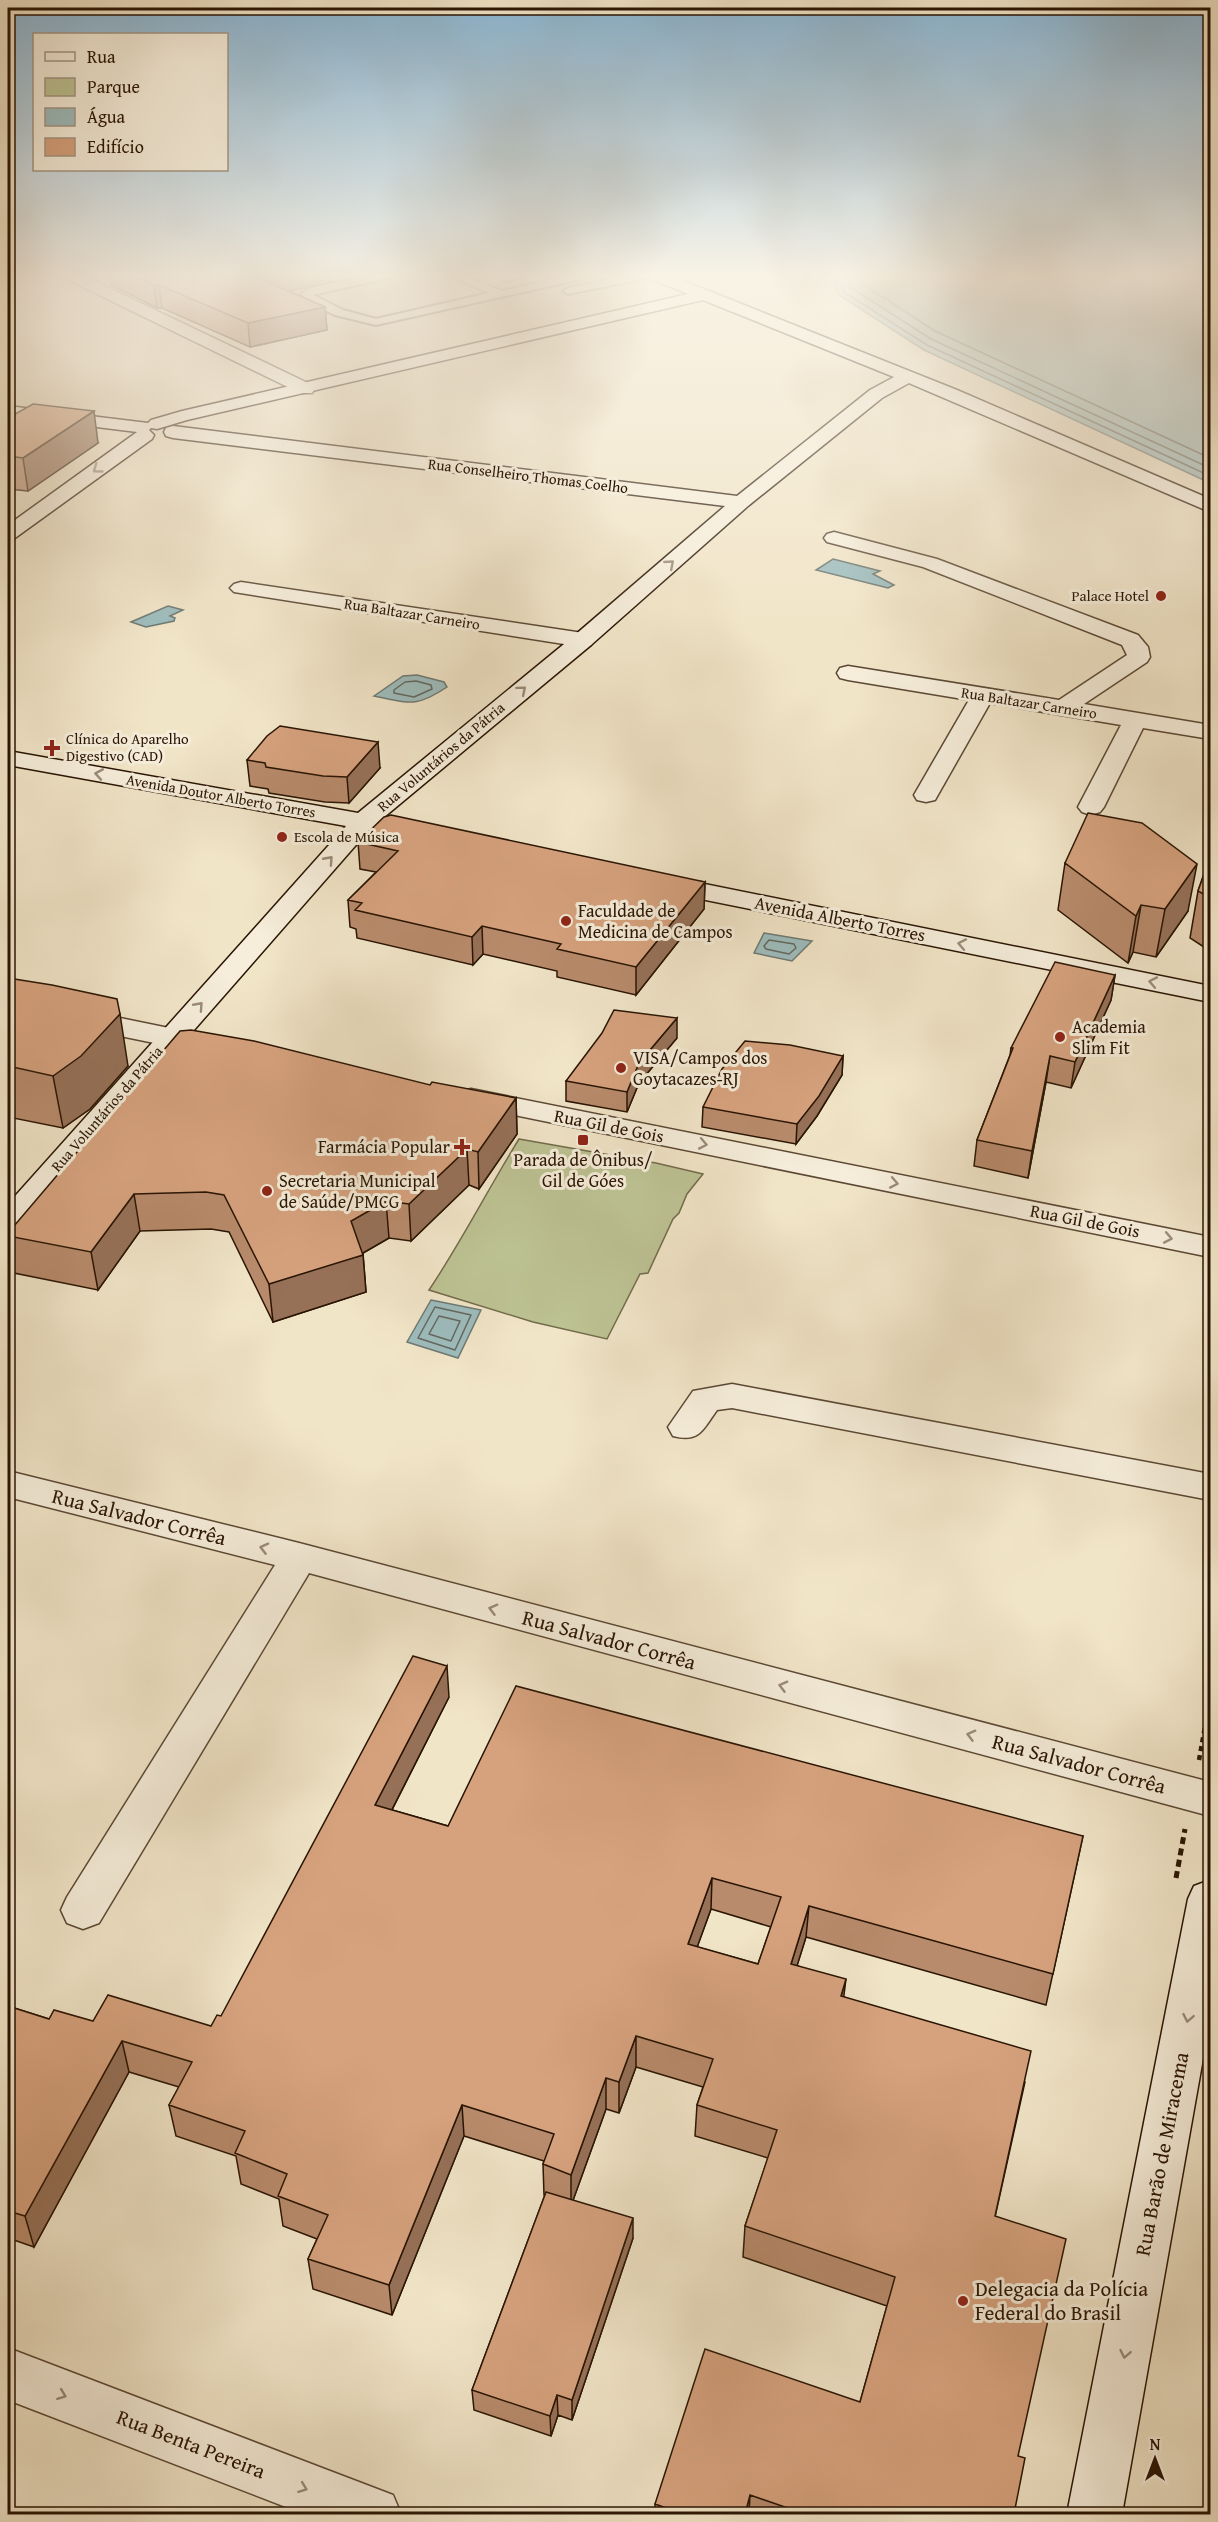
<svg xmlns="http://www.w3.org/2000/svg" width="1218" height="2522" font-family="'Gentium Book Plus',serif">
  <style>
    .green { fill: #bdc394; stroke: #736c4c; stroke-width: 1.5 }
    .water { fill: #9dbdbe; stroke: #6f7973; stroke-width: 1.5 }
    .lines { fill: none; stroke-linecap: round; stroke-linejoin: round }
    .shore { stroke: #636860; stroke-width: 1.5 }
    .lane-casing { stroke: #5b4834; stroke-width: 4 }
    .street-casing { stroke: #5b4834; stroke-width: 3 }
    .secondary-casing { stroke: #291403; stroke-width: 3 }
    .path-far1 { stroke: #291403; stroke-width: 4.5; stroke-dasharray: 5 4; stroke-linecap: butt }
    .path { stroke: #291403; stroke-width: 5; stroke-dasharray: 7 4.5; stroke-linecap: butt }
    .lane { fill: #f6eedb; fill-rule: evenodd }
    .street { fill: #f6eedb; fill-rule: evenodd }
    .secondary { fill: #f6eedb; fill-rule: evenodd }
    .wall { fill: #b88b6c; stroke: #291403; stroke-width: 1.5; fill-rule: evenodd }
    .shaded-wall { fill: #967158; stroke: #291403; stroke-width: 1.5 }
    .building { fill: #d6a27e; stroke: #291403; stroke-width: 1.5; fill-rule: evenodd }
    .oneway { stroke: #9a8c7a }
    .poi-dot { fill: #8f2418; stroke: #f6eedb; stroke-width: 2 }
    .labels { text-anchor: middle; stroke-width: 6; stroke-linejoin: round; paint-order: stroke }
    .far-street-label { font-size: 15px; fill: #291403; stroke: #f6eedb }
    .far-poi-label { font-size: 15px; fill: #291403; stroke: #f6eedb; text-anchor: start }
    .poi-label { font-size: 18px; fill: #291403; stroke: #f6eedb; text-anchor: start }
    .street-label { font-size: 18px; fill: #291403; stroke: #f6eedb }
    .near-street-label { font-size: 21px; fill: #291403; stroke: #f6eedb }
    .near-poi-label { font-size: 21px; fill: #291403; stroke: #f6eedb; text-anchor: start }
  </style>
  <rect width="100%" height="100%" fill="#f1e5c8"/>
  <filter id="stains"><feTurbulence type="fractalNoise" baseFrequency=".00333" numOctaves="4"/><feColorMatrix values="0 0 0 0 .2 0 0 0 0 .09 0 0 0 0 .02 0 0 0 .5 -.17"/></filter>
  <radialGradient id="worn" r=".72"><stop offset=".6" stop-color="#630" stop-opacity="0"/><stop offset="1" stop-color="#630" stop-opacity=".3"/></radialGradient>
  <!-- green -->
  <path class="green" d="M519,1139L656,1163L703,1174L687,1194L679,1213L673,1219L648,1273L640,1274L607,1339L533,1322L429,1290C462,1241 488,1189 519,1139Z"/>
  <!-- water -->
  <path class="water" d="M831,275H1210V483L924,350L839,295Z
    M833,559L880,571L873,574L894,585L888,588L816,570Z
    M168,606L183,610L170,616L175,618L174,621L146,627L131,622Z
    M417,675L444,682L447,687C416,708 409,703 374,696L403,676Z
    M764,933L812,941L792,961L754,953Z
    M431,1300L481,1310L458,1358L407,1342Z"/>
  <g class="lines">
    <!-- shore -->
    <path class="shore" d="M838,275L844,292L927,345L1210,476
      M846,275L850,287L931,339L1210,468
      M855,275L858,281L935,331L1210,458
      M416,681L431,685L432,689L414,697L394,693V690L405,682Z
      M769,940L794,944L796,948L789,954L766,949L764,946Z
      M435,1307L471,1315L455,1350L418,1338Z
      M439,1316L460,1321L451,1341L429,1334Z"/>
    <!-- lane casing -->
    <g class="lane-casing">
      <path id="lane" d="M373,275H393L388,278L313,295L343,310L376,319L489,293L447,275H461L502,291L572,275H591L586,278L376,325L335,315L315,306L301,294L310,288Z
        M632,275H653L648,278L568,294L563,291L568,288Z"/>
    </g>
    <!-- street casing -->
    <g class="street-casing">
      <path id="street" d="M62,275H82L312,385L315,389L312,393H300L64,278Z
        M834,532L937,559L1138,635L1148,647L1150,657L1147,662L1084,704L1210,725V739L1143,728L1104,807L1100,812L1091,815L1082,812L1078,807L1121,725L990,703L935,800L926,802L917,800L914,795L969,700L848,680L840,678L837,673L840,668L848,666L1059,700L1127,655L1122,645L923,567L827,542L824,538L827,534Z
        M241,582L583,633L591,635L594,640L591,645L583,647L234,592L230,588L234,584Z
        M8,995L203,1035L213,1038L218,1044L213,1050L203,1053L8,1013Z
        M471,1089L1210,1237V1257L460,1104L456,1098L460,1092Z
        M732,1384L1210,1474V1500L732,1408L717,1410C703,1429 700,1443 673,1436L668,1427L693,1391Z
        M8,1471L299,1543L1210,1782V1816L309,1573L99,1923L83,1929L67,1923L61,1910L67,1897L275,1565L8,1497Z
        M8,2348L393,2495L401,2514H304L8,2400Z"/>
    </g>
    <!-- secondary casing -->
    <g class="secondary-casing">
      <path id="secondary" d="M647,275H669L957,390L1210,499V512L909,383L882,398L748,506L591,645L383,818L390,820L394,825L390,830L381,833L369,830L19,1230L8,1233V1204L346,826L8,765V751L358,813L575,635L725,506L173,438L166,436L164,432L166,428L173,426L737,496L870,390L894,377L703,300L187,420L157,429L151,428L149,430L154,435L152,439L15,538L8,540V525L137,432L8,416V406L148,423L151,420L182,411L688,294L649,278Z
        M660,875L1210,986V1002L651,889L647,883L651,877Z
        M1210,1880V2019L1122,2514H1067L1188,1899L1194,1886Z"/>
    </g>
    <!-- path-far1 -->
    <path class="path-far1" d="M1199,1760L1210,1699"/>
    <!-- path -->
    <path class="path" d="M1176,1878L1185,1829"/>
    <!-- lane -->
    <use href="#lane" class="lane"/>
    <!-- street -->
    <use href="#street" class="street"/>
    <!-- secondary -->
    <use href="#secondary" class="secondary"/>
  </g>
  <!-- wall -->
  <path class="wall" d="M110,275H329L330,282L289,291L325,307L327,330L250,347L162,308H157L111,285Z
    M492,275H538L507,282Z
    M8,418L98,443L28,491L8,489Z
    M247,760L380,768L349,803L325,802L269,793L268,789L250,786Z
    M358,842L705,882L704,909L636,995L557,977V971L483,954L473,965L357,938L356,929L350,927L348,900L376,872L360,869Z
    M1210,857V951L1190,938L1198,891Z
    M1065,863L1188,911L1156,957L1133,952L1128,963L1058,910Z
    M1115,975L1111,1000L1071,1088L1046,1082L1028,1178L974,1166L977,1140L1010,1055L1011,1048Z
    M8,978L128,1066L90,1109L63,1128L8,1117Z
    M677,1038L639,1083L627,1112L566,1101V1081Z
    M843,1056L842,1075L817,1116L796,1144L702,1127L703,1107Z
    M430,1085L516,1098L517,1134L479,1189L469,1185L411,1241L389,1238L363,1253L366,1292L273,1322L229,1232L211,1229L140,1231L98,1290L14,1273L8,1243V1233Z
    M449,1697L392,1810L448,1826L1083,1836L1046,2005L806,1937L797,1965L844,1997L1025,2082L995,2217L1018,2456L1014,2514H655V2504L860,2402L887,2306L743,2257L745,2226L768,2158L695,2136L697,2105L703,2087L636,2067L619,2113L606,2109L573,2200L633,2238L572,2420L558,2415L551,2436L474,2410L472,2390L545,2195H544L543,2164L544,2161L464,2136L392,2315L313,2289L308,2259L317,2239L283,2226L279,2199L241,2184L236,2156L176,2136L169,2105L179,2087L129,2072L34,2247L8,2238V2006L49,2019L93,2021L211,2026L221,2016ZM711,1909L771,1927L758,1964L697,1947Z"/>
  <!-- shaded-wall -->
  <path class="shaded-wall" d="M257,275H329L330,282L255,299L253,276Z
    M507,275H538L507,282Z
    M154,285H159L162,308H157Z
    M325,307L327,330L250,347L248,323Z
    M94,411L98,443L28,491L23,458Z
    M378,742L380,768L349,803L347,777Z
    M1197,864L1188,911L1156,957L1165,909Z
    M705,882L704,909L636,995V967Z
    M1141,905L1133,952L1128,963L1136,916Z
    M482,926L483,954L473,965L472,937Z
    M1115,975L1111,1000L1071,1088L1075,1062Z
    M120,1014L128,1066L90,1109L63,1128L53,1076Z
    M677,1018V1038L639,1083L627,1112V1092L639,1063Z
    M843,1056L842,1075L817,1116L796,1144L797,1124Z
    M1050,1056L1046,1082L1028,1178L1032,1151Z
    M516,1098L517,1134L479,1189L478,1152Z
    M467,1149L469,1185L411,1241L409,1204Z
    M134,1194L140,1231L98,1290L91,1252Z
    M386,1201L389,1238L356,1257L363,1255L366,1292L273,1322L269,1284L351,1221Z
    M447,1666L449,1697L378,1837L375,1805Z
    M712,1878L711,1909L687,1975L688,1944Z
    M809,1906L806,1937L788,1995L791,1964Z
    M846,1979L842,2011L841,1996Z
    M636,2036V2067L619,2113V2082Z
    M122,2041L129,2072L34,2247L25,2216Z
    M606,2078V2109L571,2206V2175Z
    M462,2105L464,2136L392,2315L389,2285Z
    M633,2218V2238L572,2420V2400Z
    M557,2395L558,2415L551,2436L550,2416Z
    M750,2495L749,2514H745Z"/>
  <!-- building -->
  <path class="building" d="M133,275H257L253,276L325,307L248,323L159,285H154Z
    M33,404L94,411L23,458L8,456V418Z
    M280,726L378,742L347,777L323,776L266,767L265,763L247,760L267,736Z
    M1088,813L1142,823L1197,864L1165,909L1141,905L1136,916L1065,863Z
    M391,815L705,882L636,967L557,949L561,944L482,926L472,937L355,910L362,903L348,900L398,851L358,842L384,817Z
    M1210,857V898L1198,891Z
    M1055,962L1115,975L1075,1062L1050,1056L1032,1151L977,1140L1013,1048H1011Z
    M8,978L52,985L117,999L120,1014L81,1056L53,1076L8,1066Z
    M614,1010L677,1018L639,1063L627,1092L566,1081L602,1033Z
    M191,1030L254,1041L430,1085L432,1082L516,1098L478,1152L467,1149L409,1204L386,1201L351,1221L363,1255L269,1284L224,1195L206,1192L134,1194L91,1252L8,1236V1233L180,1031Z
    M745,1041L790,1045L843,1056L819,1096L797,1124L703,1107L722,1069Z
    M413,1656L447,1666L375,1805L448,1826L516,1686L1083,1836L1053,1974L809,1906L791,1964L846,1979L841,1996L1031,2051L995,2216L1066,2239L1018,2456L1025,2458L1014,2514H805L750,2495L745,2514H683L655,2504L705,2349L860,2402L895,2277L745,2226L777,2130L697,2105L713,2059L636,2036L619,2082L606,2078L571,2175L543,2164L554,2134L462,2105L389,2285L308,2259L328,2215L278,2196L287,2174L235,2153L245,2131L169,2105L192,2062L122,2041L25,2216L8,2211V2006L49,2019L54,2010L93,2021L108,1995L211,2026L217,2015L221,2016ZM712,1878L781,1897L758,1964L688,1944Z
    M546,2192L633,2218L572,2400L557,2395L550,2416L472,2390Z"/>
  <!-- one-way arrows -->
  <defs><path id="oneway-chevron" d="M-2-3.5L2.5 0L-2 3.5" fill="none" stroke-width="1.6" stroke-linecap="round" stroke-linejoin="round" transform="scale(1.5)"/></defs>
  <g class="oneway">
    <use href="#oneway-chevron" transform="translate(97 469) rotate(144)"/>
    <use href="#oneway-chevron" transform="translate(670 564) rotate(-41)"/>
    <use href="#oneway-chevron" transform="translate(522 690) rotate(-40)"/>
    <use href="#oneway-chevron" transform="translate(99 774) rotate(-170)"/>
    <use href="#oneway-chevron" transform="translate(329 860) rotate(-48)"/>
    <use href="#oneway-chevron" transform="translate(962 944) rotate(-169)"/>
    <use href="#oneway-chevron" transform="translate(1153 982) rotate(-169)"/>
    <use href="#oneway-chevron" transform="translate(199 1006) rotate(-48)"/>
    <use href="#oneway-chevron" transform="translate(703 1144) rotate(11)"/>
    <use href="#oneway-chevron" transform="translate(894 1183) rotate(11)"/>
    <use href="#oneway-chevron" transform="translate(1168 1238) rotate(11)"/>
    <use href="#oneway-chevron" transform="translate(264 1548) rotate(-166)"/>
    <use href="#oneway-chevron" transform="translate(493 1609) rotate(-165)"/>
    <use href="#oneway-chevron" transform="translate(783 1686) rotate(-165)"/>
    <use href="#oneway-chevron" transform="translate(971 1735) rotate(-165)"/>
    <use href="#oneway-chevron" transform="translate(1188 2018) rotate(101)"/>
    <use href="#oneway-chevron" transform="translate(1125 2354) rotate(101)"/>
    <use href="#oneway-chevron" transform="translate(62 2395) rotate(21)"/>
    <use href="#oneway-chevron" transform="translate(303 2488) rotate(21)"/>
  </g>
  <!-- sky -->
  <linearGradient id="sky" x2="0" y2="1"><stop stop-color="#8ab8d7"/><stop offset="0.44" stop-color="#f9f3e6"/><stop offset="1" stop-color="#f9f3e6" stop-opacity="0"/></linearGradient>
  <rect width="1218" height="628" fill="url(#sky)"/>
  <!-- markers -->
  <g class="poi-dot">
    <circle cx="1161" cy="596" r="6"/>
    <path d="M49 739h6v6h6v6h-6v6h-6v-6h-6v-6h6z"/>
    <circle cx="282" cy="837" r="6"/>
    <circle cx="566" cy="921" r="6"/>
    <circle cx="1060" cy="1037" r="6"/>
    <circle cx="621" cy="1068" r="6"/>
    <rect x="577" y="1134" width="12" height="12" rx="3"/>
    <path d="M459 1138h6v6h6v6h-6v6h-6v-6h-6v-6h6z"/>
    <circle cx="267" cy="1191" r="6"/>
    <circle cx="963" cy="2301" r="6"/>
  </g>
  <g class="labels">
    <!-- far-street labels -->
    <g class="far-street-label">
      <text transform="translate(528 476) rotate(7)" y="5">Rua Conselheiro Thomas Coelho</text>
      <text transform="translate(412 614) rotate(9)" y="5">Rua Baltazar Carneiro</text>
      <text transform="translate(1029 703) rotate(9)" y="5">Rua Baltazar Carneiro</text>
      <text transform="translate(441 757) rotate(-40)" y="5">Rua Voluntários da Pátria</text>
      <text transform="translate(221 796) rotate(10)" y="5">Avenida Doutor Alberto Torres</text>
      <text transform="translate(107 1109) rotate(-49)" y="5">Rua Voluntários da Pátria</text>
    </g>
    <!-- far-poi labels -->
    <g class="far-poi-label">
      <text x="1149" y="601" text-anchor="end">Palace Hotel</text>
      <text x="66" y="744">Clínica do Aparelho<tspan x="66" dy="17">Digestivo (CAD)</tspan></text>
      <text x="294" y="842">Escola de Música</text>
    </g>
    <!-- poi labels -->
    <g class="poi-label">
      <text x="578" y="917">Faculdade de<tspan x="578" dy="21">Medicina de Campos</tspan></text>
      <text x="1072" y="1033">Academia<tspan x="1072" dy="21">Slim Fit</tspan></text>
      <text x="633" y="1064">VISA/Campos dos<tspan x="633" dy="21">Goytacazes-RJ</tspan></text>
      <text x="450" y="1153" text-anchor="end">Farmácia Popular</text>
      <text x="583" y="1166" text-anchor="middle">Parada de Ônibus/<tspan x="583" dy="21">Gil de Góes</tspan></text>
      <text x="279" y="1187">Secretaria Municipal<tspan x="279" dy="21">de Saúde/PMCG</tspan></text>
    </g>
    <!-- street labels -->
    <g class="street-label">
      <text transform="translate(840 919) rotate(11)" y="6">Avenida Alberto Torres</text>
      <text transform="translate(609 1126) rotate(11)" y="6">Rua Gil de Gois</text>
      <text transform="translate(1085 1221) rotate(11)" y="6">Rua Gil de Gois</text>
    </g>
    <!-- near-street labels -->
    <g class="near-street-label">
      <text transform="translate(139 1517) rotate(14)" y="7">Rua Salvador Corrêa</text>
      <text transform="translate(609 1640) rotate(15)" y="7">Rua Salvador Corrêa</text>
      <text transform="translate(1079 1764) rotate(15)" y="7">Rua Salvador Corrêa</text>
      <text transform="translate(1162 2154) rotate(-79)" y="7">Rua Barão de Miracema</text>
      <text transform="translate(191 2444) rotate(21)" y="7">Rua Benta Pereira</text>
    </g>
    <!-- near-poi labels -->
    <g class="near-poi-label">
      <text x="975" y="2296">Delegacia da Polícia<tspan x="975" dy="24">Federal do Brasil</tspan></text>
    </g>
  </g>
  <!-- margin -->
  <rect width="1218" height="2522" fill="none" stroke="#f1e5c8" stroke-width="30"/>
  <rect x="9" y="9" width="1200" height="2504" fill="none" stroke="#291403" stroke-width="3"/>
  <rect x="15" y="15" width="1188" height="2492" fill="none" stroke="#291403" stroke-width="1.5"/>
  <!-- legend -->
  <rect x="33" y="33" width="195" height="138" fill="#f6eedb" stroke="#a49785" stroke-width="1.5"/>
  <rect x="45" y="52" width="30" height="9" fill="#f6eedb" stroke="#a49785" stroke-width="1.5"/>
  <text x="87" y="63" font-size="18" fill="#291403">Rua</text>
  <rect x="45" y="78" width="30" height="18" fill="#bdc394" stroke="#a49785" stroke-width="1.5"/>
  <text x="87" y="93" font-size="18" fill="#291403">Parque</text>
  <rect x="45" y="108" width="30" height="18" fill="#9dbdbe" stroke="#a49785" stroke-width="1.5"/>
  <text x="87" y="123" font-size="18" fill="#291403">Água</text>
  <rect x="45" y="138" width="30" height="18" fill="#d6a27e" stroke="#a49785" stroke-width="1.5"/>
  <text x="87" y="153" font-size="18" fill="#291403">Edifício</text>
  <!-- north arrow -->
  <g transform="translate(1155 2459)" stroke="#f6eedb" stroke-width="4.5" paint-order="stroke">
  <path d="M0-4.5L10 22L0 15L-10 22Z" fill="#291403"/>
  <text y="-9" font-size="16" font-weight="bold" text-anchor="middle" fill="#291403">N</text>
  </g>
  <rect width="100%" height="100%" filter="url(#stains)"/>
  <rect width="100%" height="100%" fill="url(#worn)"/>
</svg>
